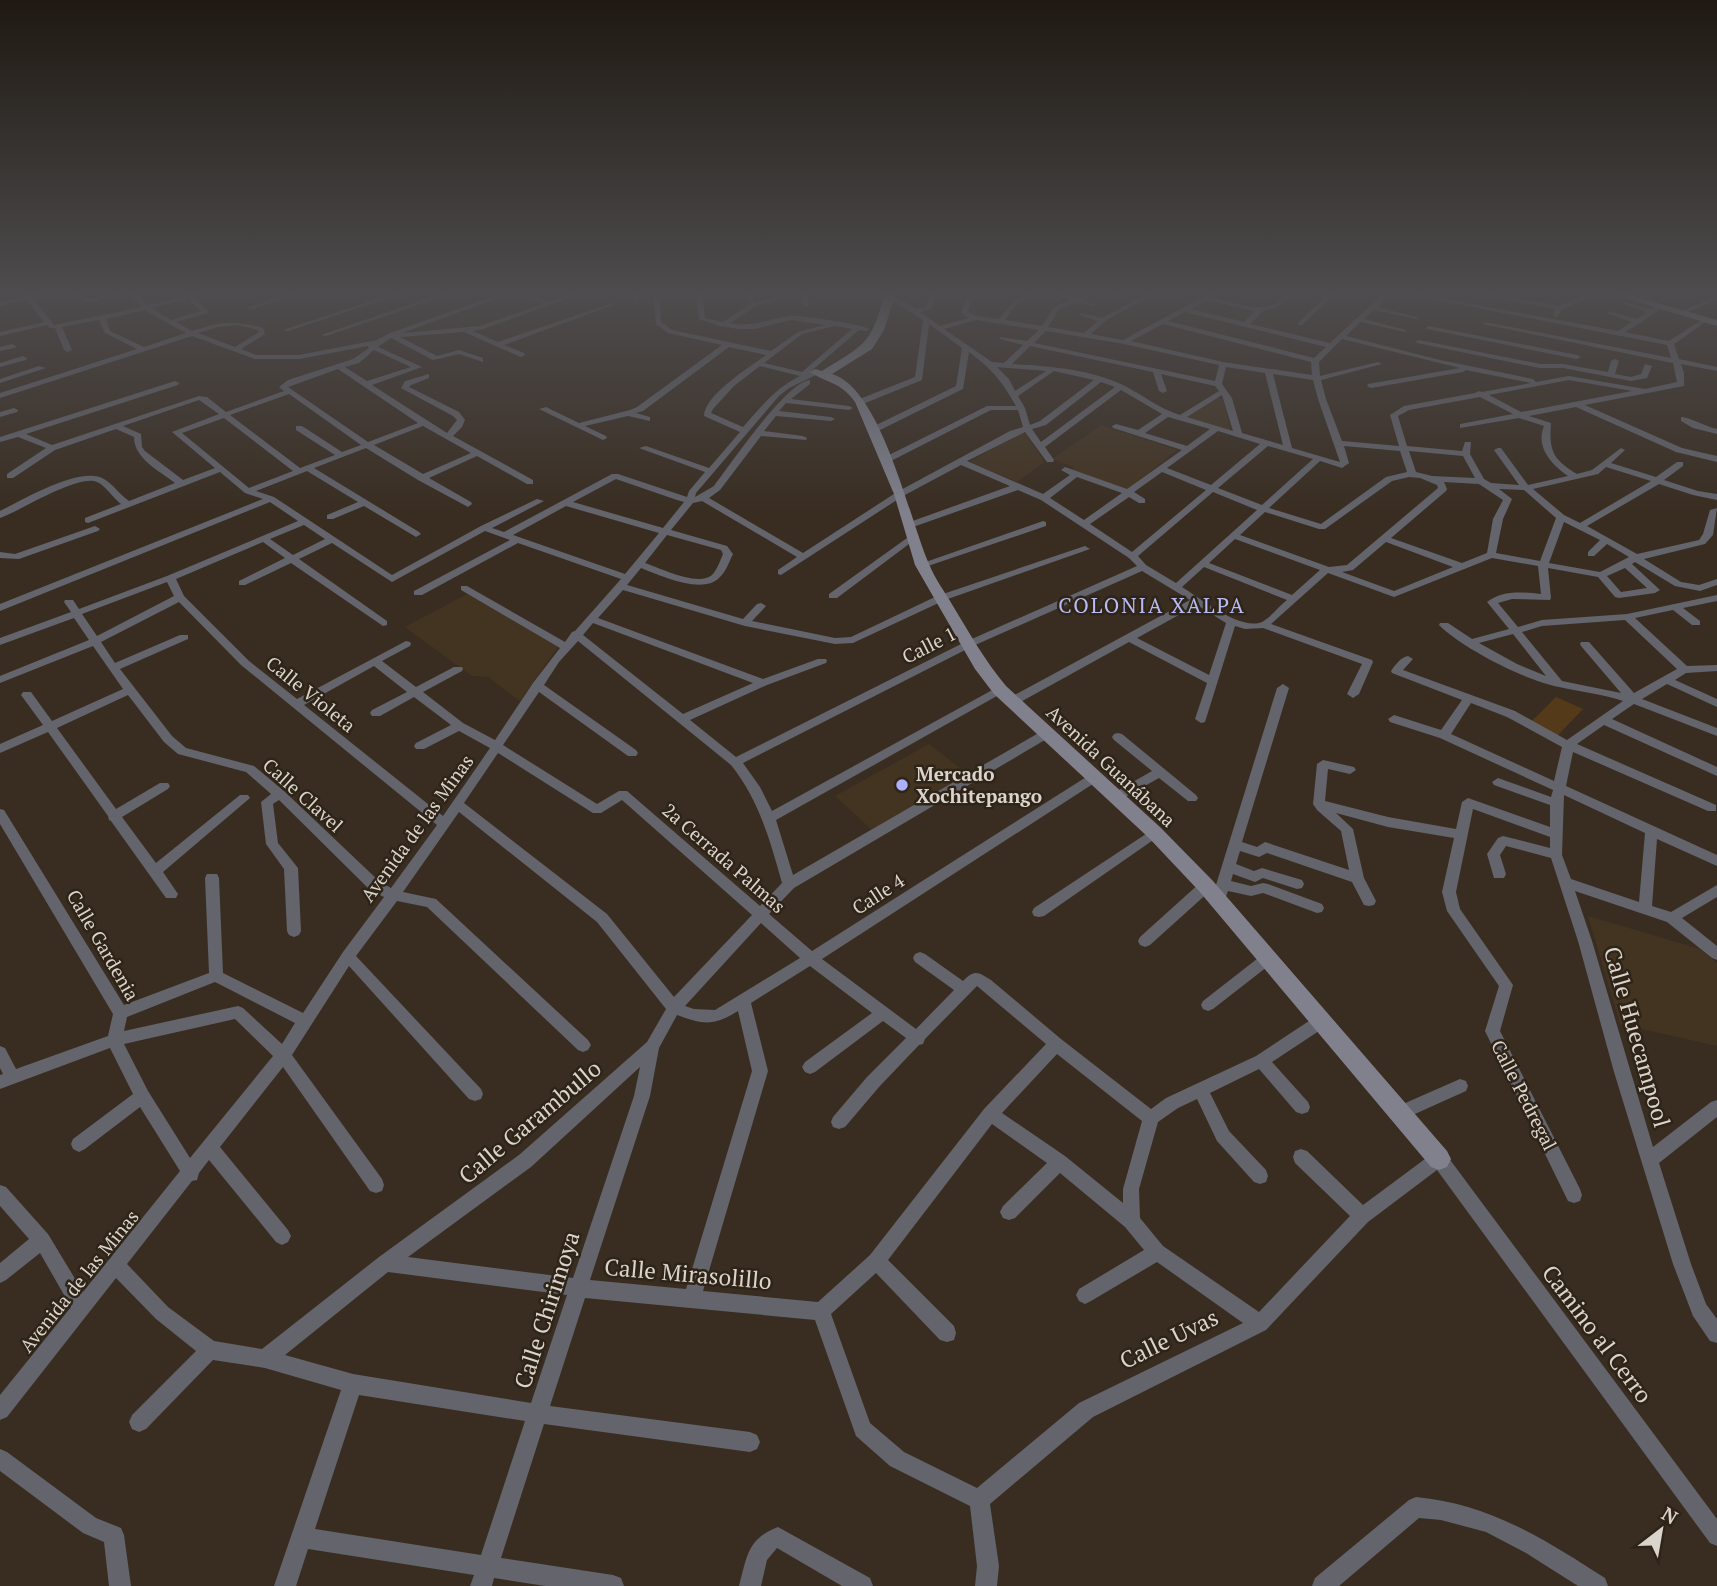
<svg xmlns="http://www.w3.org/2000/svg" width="1717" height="1586" font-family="'PT Serif',serif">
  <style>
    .built { fill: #433422 }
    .green { fill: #553a19 }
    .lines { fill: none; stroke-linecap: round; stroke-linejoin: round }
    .street { fill: #63646c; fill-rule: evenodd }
    .secondary { fill: #80818d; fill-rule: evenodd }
    .poi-dot { fill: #acaffb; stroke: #2e2417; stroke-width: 2.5 }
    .labels { text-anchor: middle; stroke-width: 5; stroke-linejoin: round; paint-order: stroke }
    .street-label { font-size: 19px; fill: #dbd4cc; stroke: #2e2417 }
    .poi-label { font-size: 19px; font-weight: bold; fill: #dbd4cc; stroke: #2e2417; text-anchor: start }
    .neighbourhood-label { font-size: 21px; letter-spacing: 2px; fill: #b8bbf4; stroke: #2e2417 }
    .near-street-label { font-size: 23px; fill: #dbd4cc; stroke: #2e2417 }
  </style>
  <rect width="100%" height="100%" fill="#392d21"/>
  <!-- built -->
  <path class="built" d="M1215,397L1223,399L1231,431L1186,417Z
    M1101,425L1177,450L1127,490L1071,470L1074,467L1052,459Z
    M1023,431L1045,462L1017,482L970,462Z
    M469,593L558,647L520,701L488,677L472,676L405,627Z
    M929,744L969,775L872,830L835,796Z
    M1588,916L1700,949L1717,963V1046L1620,1024Z"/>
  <!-- green -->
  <path class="green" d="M1556,697L1583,709L1557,736L1530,723Z"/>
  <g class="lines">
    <!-- street -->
    <path class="street" d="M37,292H47L32,297L54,325L142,307L128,292L91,303L62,292H71L91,299L118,292H134L148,305L184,296L183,292L190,294L210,292L194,297L208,311V313L176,322L192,331C222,321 233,320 263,328L265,334L241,349L256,355H299L377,340L390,333L506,292H515L402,333L480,326L543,304L516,292H524L549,302L577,292H586L483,329L473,331L498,342L613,303V305L504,345L524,353L525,355L521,357L464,332L400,337L437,356L459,350L483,358V362L459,354L433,360L391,338L378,347L422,367L372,385L447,433L457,420L453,416L401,388L405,381L429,374V378L411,385L409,387L459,412L465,420L462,427L453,436L533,480V484H527L477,456L429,478L471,502L472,504L468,507L418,480L366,448L314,468L419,532L421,534L416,537L364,506L333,519H327V515L358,502L307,471L256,491L274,497L392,575L481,526L537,499L544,501L492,528L504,532L612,474H618L687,497L689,491L705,472L639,448L646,446L709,468L740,432L704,416C704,395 750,367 766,355L729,347L643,411L636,413L650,417V421L628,416L585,426L606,436L607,438L603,440L539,409L546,407L579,423L630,410L637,407L722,345L668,333L656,324L653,292H659L661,322L672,330L771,351L798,332L824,325L791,320L755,329H738L720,326L699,319L696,292H702L705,318L723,322L750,304L747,300L745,292H751L755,302L778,297L781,299L756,306L730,323C752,328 768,319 789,316C802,315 860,324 870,329L867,331L859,330L810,372L818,370V374L789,388L779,396L696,493L695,497L714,486C730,465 787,381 810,380V384L791,399L849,406L853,408L849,410L786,403L779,411L831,417L835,419L831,421L776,416L764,431L803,436L807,438L806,440L761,436L720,490L709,498L803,553L897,492L1010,431L1023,427L1018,410H991L889,462H883V458L987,406H1016C1002,381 992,369 969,352L963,389L876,432H870V428L956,386L962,348L929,324L922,380L863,404H857V400L915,377L923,320L895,302L875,298V296L899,299L916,309L926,307L931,292H937L931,309L920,312L940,326L969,318L961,313L966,299L973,292H979L972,300L968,312L977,316L999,319C1009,306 1021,292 1039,292L1016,305L1005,320L1042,326L1054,307L1070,300L1048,292C1057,292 1068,298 1077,297C1084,297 1091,292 1099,292L1082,300L1094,304V306L1076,302L1059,309L1048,327L1084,333L1098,321L1080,315V313L1102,318L1150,292H1158L1105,321L1091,334L1123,340L1212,292H1220L1212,297C1231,302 1254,311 1272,305C1282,301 1285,292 1296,292L1276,308L1264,310L1250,324L1330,343L1385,292H1392L1377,307L1417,317V319L1373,310L1364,319L1406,330V332L1360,322L1346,336L1440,360L1533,379L1536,382L1569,376L1645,389L1677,382L1673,363L1482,324L1485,322L1671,358L1667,345L1396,292H1408L1618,331L1632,322L1607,313V311L1637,319L1647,312L1624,304V302L1651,309L1661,304L1663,305V307L1643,321L1642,323L1638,324L1625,332L1669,341L1703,319H1707V321L1674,344L1679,359L1717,367V371L1681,364L1684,373V386L1585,405L1682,448L1717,456V462L1676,452L1576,407L1529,416L1551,423C1549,450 1552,459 1577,474L1592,470L1621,448L1625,450L1611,463L1656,477L1677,462H1683V466L1664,480L1698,491L1717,494V500L1693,495L1659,484L1587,526L1637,554L1699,540L1703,534L1710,510L1717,508L1713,535L1705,544L1644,559L1681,582L1699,585L1717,579V585L1700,591L1675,586L1635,562L1632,564L1660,590L1655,593L1619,598L1615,597L1598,577L1548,568L1551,598L1550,600L1512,599L1498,603L1518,627L1542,620L1627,614L1717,595V601L1683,608L1700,621V625H1692L1673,610L1635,618L1687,666L1717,665V671L1686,673L1675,680L1717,699V707L1667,684L1642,699L1717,728V736L1634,704L1612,719L1717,767V776L1604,725L1577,744L1716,805V811H1708L1573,752L1566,786L1717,855V866L1657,839L1652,906L1671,912L1717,885V897L1682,918L1717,946V960L1712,958L1667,922L1575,891L1592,941L1653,1147L1711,1102L1717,1100V1117L1659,1163L1691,1264L1706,1304L1717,1319V1343L1710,1341L1693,1316L1673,1264L1614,1072L1578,941L1551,858L1506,846L1500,855L1506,874L1504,878H1494L1487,854L1498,838L1503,836L1550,848V837L1473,809L1456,892L1460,909L1513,985L1500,1031L1580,1189L1582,1195L1580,1201L1574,1203L1568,1201L1485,1031L1499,986L1447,911L1442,892L1454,838L1388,827L1336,813L1353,829L1364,878L1376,901L1374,905L1369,906L1364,905L1352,882L1267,853L1259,857L1240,851L1236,864L1254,871L1262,868L1302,880L1304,884L1302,888L1297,889L1263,878L1255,882L1233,874L1231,881L1251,886L1263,883L1268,884L1322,904L1324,908L1322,912L1317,913L1263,893L1251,896L1228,891L1223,905L1218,906L1213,905L1211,901L1277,688L1283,684L1289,688L1242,842L1257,847L1265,842L1349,870L1341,831L1317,810L1313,804L1317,764L1323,760L1354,767L1356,770L1350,774L1328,769L1325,801L1388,817L1456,829L1462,802L1468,798L1550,827V805L1494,785L1492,782L1498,778L1551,797L1553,790L1440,738L1390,722L1388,719L1394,715L1441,730L1462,700L1392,673L1391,671C1395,665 1401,657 1408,656L1413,659L1403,670L1515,711L1567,740L1623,701C1602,694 1581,692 1559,687C1526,681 1462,648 1439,625L1440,623H1448L1472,639L1509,629L1487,602C1502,590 1522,592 1541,594L1538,566L1492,558L1394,597L1328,573L1271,624L1372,660L1373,662L1359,694L1353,698L1347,694L1362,664L1263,628L1245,629L1235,626L1205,722L1201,723L1195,719L1207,683L1129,642L1015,705H1007L1005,702L1007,699L1190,600L1142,571L973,646L743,763L760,787L772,811L996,688H1004L1006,690L1004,692L776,820L793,875L1042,731H1050L1052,734L1050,737L794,888L769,914L812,951L1091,774H1099L1101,777L1099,780L822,959L916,1029L954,990L915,962L913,958L915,954L920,952L925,954L963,981C975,969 978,972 991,980L1061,1039L1151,1109L1166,1098L1256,1056L1315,1017L1320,1016L1325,1017L1327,1022L1325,1027L1272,1062L1308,1102L1310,1107L1308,1112L1302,1114L1296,1112L1259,1069L1210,1093L1229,1131L1266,1170L1268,1176L1266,1182L1260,1184L1254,1182L1217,1141L1197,1099L1178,1108L1158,1122L1139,1189L1140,1218L1163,1246L1259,1312L1350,1216L1295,1163L1293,1157L1295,1151L1301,1149L1307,1151L1363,1205L1433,1153L1439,1151L1445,1153L1717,1519V1546L1710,1543L1437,1170L1368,1222L1266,1330L1093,1417L990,1504L999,1566L997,1586H975L977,1566L970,1506L890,1466L856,1436L815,1320L585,1298L550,1406L750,1432L757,1435L760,1442L757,1449L750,1452L544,1424L501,1558L613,1575L621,1578L624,1586H545L494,1578L492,1586H470L474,1575L308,1549L296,1586H274L341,1390L265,1368L213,1360L146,1429L139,1432L132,1429L129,1422L132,1415L196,1351L156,1319L116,1278L7,1417L0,1420V1395L71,1307L40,1253L6,1280L0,1283V1263L29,1239L0,1206V1185L6,1187L48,1234L83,1292L180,1171L140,1107L85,1149L79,1152L73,1149L71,1144L73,1139L133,1094L110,1048L0,1089V1075L3,1074L0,1068V1046L5,1048L16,1069L108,1036L113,1014L0,824V809L4,810L124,1005L209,973L205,878L207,874H217L219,878L223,973L303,1013L343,952L384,897L370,890L279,800L273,804L278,843L298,868L301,931L299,935L294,937L289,935L287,931L284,869L266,844L261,802L271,794L246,772L178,754L164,742L128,695L57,728L116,809L160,783H168L170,786L168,789L122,817L156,863L240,795H248L250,798L163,872L178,894L176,898H166L111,821L109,820L108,816L48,732L0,753V744L43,725L21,695L23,692H31L52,721L123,689L93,646L0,683V676L89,640L74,618L0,645V638L71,612L64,602L65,600H73L79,609L167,576L298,521L270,502L0,611V604L263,499L245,493L220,472L88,523L85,522V518L121,504C113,498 106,486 97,482C78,474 20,511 0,518V511C22,500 81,465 104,479C113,484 120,495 129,501L175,483C160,471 134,459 134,437L116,429L55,450L13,478H7V474L46,448L18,437L0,442V437L175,381L179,383L178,385L26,434L52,445L199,396L207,397L226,412L284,391L279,387L288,380L353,359L369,348L368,346L299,359H255L192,336L0,398V393L137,349L105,333L99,320L62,327L72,350L68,352L64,350L55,328H50L47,325L0,336V332L44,322L26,299L0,306V302ZM188,299L201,311L171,320L151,308ZM1207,300L1255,311L1244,322L1191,309ZM145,310L149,313L186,333L144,347L110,331L106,319ZM1185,312L1326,347L1314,358L1168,321ZM976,320L1039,330L1027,341L1000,337V339L1023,345L1004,363L992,362L944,329ZM1163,324L1311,362L1312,375L1223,362L1131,341ZM238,325L258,330L259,332L235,347L198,333L218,327ZM835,326L852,329L802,372L764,363L802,334ZM1046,331L1124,344L1219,365L1215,381L1034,343ZM1342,339L1460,368L1368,384L1367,386L1371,388L1463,372L1466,370L1531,383L1482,392L1479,391L1475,393L1404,406L1390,415L1399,446L1342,441L1326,399L1321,380L1382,364L1378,362L1320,376L1319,362ZM1030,346L1153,372L1159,391L1163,393L1167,391L1161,374L1215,386L1219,391L1180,415C1159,409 1142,394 1123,385C1089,369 1049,366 1012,364ZM374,350L411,367L367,381L345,367L359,363ZM760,366L800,376C774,389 762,406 743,427L711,413L713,409L734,386ZM997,367L1046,371L1015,391L1009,379ZM1226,367L1265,373L1283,445L1242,433L1232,398L1222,384ZM338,369L418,423L368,442L288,387ZM1054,371L1094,380L1040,421L1030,425L1025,408L1018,396ZM1273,374L1313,380L1318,399L1340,462L1292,448ZM1569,380L1632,391L1521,412L1489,395ZM1101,382L1115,387L1041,442L1032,429L1046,425ZM1121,390L1162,414L1138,430L1116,424L1112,426L1113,428L1182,450L1127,489L1065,467L1061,470L1070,475L1043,494L967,461L1025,432L1047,462H1053L1054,460L1045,447ZM289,394L361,445L342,452L302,426H296V430L335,455L300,468L230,415ZM1222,395L1233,431L1187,417ZM1480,397L1513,414L1460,424V428L1519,418L1544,426C1535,447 1552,465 1568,476L1528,485L1501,448H1498L1494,450L1519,485L1491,483L1484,479L1470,454L1471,442H1465L1462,451L1407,446L1398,416L1409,410ZM199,400L219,414L172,432L215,468L183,480L145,451L142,447L141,434L123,426ZM1168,417L1210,429L1187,446L1145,433ZM224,418L293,471L249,488L182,433ZM423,426L471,453L423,474L374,445ZM1218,431L1260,444L1211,485L1167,468ZM1268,446L1313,459L1262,505L1218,488ZM1344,446L1400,451L1407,472L1386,477L1321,524L1269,508L1320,461L1342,468L1349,463ZM1409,451L1463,456L1475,478L1432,476L1416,472ZM961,465L1010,486L907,523V527H913L1018,490L1041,500L1129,558L1137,566L965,642L736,757L690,720L767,685L826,663L827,661L826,659H818L763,679L598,618L623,590L745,626L835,644L853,643L945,600L1090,549L1085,546L1082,547L937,596L851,637L835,638L752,621L766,606L761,603L757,604L743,619L627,585L641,568C659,575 702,595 719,578C726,572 729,562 733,554L727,546L671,530L693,503L702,501L797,557L778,570V574L781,575L903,496ZM1606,467L1651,481L1580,523L1564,515L1533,489L1598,474ZM1162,472L1206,490L1132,552L1090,524L1129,497L1139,503H1145V499L1134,492ZM1077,477L1122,493L1084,520L1050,498ZM1409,477L1420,478L1437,485L1438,488L1347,565L1329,567L1240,535L1265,512L1319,529H1325L1392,481ZM616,479L677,500L684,502L663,528L573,502ZM1444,482L1479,484L1503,500L1493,519L1487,553L1462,563L1391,538L1446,491L1447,489ZM1499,489L1524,490L1556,518L1540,561L1496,553L1503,519L1512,499ZM1213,492L1257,510L1176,583L1146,565L1138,556ZM566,506L659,533L625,574L513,535ZM1564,522L1600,540L1588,552V556H1594L1607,544L1629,557L1600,572L1549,563ZM304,525L325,539L293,555L270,539ZM485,531L510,540L414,591V595H422L518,543L621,579L575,631L572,632L565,642L467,586H461V590L560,648L533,683L495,740L463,723L423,692L462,671L463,669L462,667H454L416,687L382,661L410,646L411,644L410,642L406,641L297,699L249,661L184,596L176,579L263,542L285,558L239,581V585H245L291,563L383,626L387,625V621L299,559L332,543L392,582ZM667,535L721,550L723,554C720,561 717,570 712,575C698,587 660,568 645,563ZM1235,539L1320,570L1292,595L1209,563ZM1386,542L1453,567L1394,591L1342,572L1353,570ZM1204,567L1287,600C1279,606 1270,618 1262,622C1240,631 1200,598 1182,587ZM1625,568L1647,588L1621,592L1607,576ZM167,582L174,596L97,636L82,614ZM179,602L241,665L437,825L391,888L380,882L284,791L254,766L186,748L172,736L120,669L188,639V635H180L115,663L101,642ZM1197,605L1226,623L1209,675L1137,638ZM1625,620L1677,669L1634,693L1589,642H1581L1580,644L1581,646L1621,693L1562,681L1522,632L1542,626ZM593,623L753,683L683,714L583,635ZM1513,634L1546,676L1517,664L1479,643ZM578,641L731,765C759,800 770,840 782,883L760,906L627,791H619L597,804L503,745L539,692L628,756H636L638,753L636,750L544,685L559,662ZM374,666L407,692L372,710L370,713L372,716H380L414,697L451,725L416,743L414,746L416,749H424L459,731L490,748L443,816L304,705ZM1471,703L1507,717L1562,747L1554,781L1451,734ZM498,753L593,813H601L622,800L752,915L674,997L607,914L464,803ZM1564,795L1645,833L1639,902L1571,879L1562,855ZM459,812L597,922L666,1009L647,1042L519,1155L379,1257L262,1349L214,1341L168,1307L127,1264L192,1181L197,1180L199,1173L209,1160L276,1242L282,1245L288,1242L291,1236L288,1230L220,1147L283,1067L370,1191L376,1193L382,1191L384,1185L382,1179L292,1055L349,966L469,1099L475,1101L481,1099L483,1094L481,1089L356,956L397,901L427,907L578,1050L583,1052L588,1050L591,1045L588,1040L436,899L403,892ZM761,923L800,958L715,1010L694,1009L685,1006ZM810,966L872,1013L805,1062L802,1067L805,1072L810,1074L815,1072L883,1021L906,1038L867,1077L833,1117L831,1122L833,1127L839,1129L845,1127L879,1087L919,1045L923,1044L925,1039L977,986L1046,1044L984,1109L870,1255L818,1302L703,1291L768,1071L751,1003ZM215,982L295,1023L282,1044L243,1008L238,1006L124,1031L127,1017ZM738,1011L752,1071L686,1289L590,1280L650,1096L659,1048L677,1015C704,1025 714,1026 738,1011ZM235,1019L273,1056L190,1158L148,1091L124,1044ZM1057,1054L1142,1121L1123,1189V1203L1065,1156L1002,1113ZM640,1067L634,1096L573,1278L408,1257L531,1167ZM992,1124L1047,1163L1003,1206L1000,1212L1003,1218L1009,1220L1015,1218L1060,1173L1125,1227L1144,1250L1079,1289L1076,1295L1079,1301L1085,1304L1091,1301L1157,1262L1243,1323L1079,1403L977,1488L904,1452L870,1423L831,1314L876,1273L940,1340L947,1342L954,1340L956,1333L954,1326L888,1260ZM388,1272L567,1295L531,1403L353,1374L285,1355ZM359,1395L525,1421L481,1555L315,1529Z
      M297,292H306L252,309L247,308Z
      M398,292H407L288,331L283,330Z
      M447,292H456L326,336L321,335Z
      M633,292H639V301L634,300Z
      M801,292H807L809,307L804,306Z
      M1100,292H1111L1123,296L1120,298Z
      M1330,292H1337L1302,325H1298V323Z
      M1468,292H1481L1558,306L1595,292H1603L1562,309L1558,316L1556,317L1553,315L1555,309Z
      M1518,292H1525L1521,294Z
      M1651,292H1659L1640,301L1635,300Z
      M1717,295V299L1684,314L1679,313Z
      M1429,326L1577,355L1581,357L1577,359L1427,329L1426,328Z
      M1419,340L1540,364H1563L1608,372L1611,361L1615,359L1619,361L1615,374L1631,377L1641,374L1645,364L1652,366L1647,378L1631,381L1563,368H1540L1417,343L1415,342Z
      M12,344L16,346L15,348L0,351V347Z
      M23,356L27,358L26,360L0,367V363Z
      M39,366L46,368L0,383V379Z
      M14,408L18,410L17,412L0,417V412Z
      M1681,417C1689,417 1707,427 1717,429V434L1693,428L1681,421Z
      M1043,521L1046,522V526L925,567L922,568L917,565Z
      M95,526L100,529L98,531L19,559L0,558V552L15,554Z
      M914,533L919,536L917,538L837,598H829V594Z
      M1118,733L1122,734L1196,795L1198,798L1196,801H1188L1159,778L1120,800H1112L1110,797L1112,794L1152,771L1114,740L1112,737L1114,734Z
      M1155,828L1159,830L1161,833L1159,836L1044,916L1039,917L1034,916L1032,912L1034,908Z
      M1206,881L1211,882L1213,886L1211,890L1150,945L1145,947L1140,945L1138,941L1140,937L1201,882Z
      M1267,953L1272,955L1274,959L1272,963L1213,1009L1208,1011L1203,1009L1201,1005L1203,1001L1262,955Z
      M1460,1079L1466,1081L1468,1086L1466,1091L1406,1118L1400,1120L1394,1118L1392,1113L1394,1108Z
      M0,1449L7,1452L96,1518L121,1528L124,1535L131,1586H109L104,1542L83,1533L0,1471Z
      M1416,1497C1490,1504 1544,1539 1605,1578L1608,1586H1578L1526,1553L1486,1532L1441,1520L1419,1518L1339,1586H1312L1315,1578L1409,1500Z
      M778,1527L870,1578L873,1586H842L777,1548L767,1560L761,1586H739C747,1557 747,1539 778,1527Z"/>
    <!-- secondary -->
    <path class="secondary" d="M886,292H896L884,330L872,349L832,374C882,389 909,519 929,564C935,579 945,592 953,606C970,634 985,661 1006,686L1161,828L1213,881L1447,1151L1451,1159L1447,1167L1439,1170L1431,1167L1199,891L1149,838L994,694L975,669L915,565L894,494L855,402C840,381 828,384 810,372L815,369L822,371C869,342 869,345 886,292Z
      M1605,292H1619L1717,320V326Z"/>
  </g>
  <!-- sky -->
  <linearGradient id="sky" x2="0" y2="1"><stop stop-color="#1f1912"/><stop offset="0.57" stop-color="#4e4c4e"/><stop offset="1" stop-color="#4e4c4e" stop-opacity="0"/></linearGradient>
  <rect width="1717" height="514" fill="url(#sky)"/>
  <!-- markers -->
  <circle class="poi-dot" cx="902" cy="785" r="7"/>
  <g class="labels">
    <!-- street labels -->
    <g class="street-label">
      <text transform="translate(929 645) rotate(-27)" y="7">Calle 1</text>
      <text transform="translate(311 694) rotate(39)" y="7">Calle Violeta</text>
      <text transform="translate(1111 766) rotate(43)" y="7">Avenida Guanábana</text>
      <text transform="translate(303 795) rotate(42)" y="7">Calle Clavel</text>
      <text transform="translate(417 828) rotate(-54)" y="7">Avenida de las Minas</text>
      <text transform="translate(724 858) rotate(41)" y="7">2a Cerrada Palmas</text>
      <text transform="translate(878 894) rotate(-33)" y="7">Calle 4</text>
      <text transform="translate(103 945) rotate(60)" y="7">Calle Gardenia</text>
      <text transform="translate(1524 1095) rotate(63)" y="7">Calle Pedregal</text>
      <text transform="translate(79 1281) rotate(-51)" y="7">Avenida de las Minas</text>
    </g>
    <!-- poi labels -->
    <g class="poi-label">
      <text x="916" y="781">Mercado<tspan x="916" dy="22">Xochitepango</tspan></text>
    </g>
    <!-- neighbourhood labels -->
    <g class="neighbourhood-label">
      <text x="1152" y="613">COLONIA XALPA</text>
    </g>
    <!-- near-street labels -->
    <g class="near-street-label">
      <text transform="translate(1637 1037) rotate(74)" y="8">Calle Huecampool</text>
      <text transform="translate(530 1122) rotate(-40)" y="8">Calle Garambullo</text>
      <text transform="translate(688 1274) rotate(5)" y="8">Calle Mirasolillo</text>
      <text transform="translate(547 1310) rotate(-72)" y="8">Calle Chirimoya</text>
      <text transform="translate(1597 1334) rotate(53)" y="8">Camino al Cerro</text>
      <text transform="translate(1169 1339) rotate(-26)" y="8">Calle Uvas</text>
    </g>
  </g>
  <!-- north arrow -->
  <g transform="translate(1661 1530) rotate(31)" stroke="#2e2417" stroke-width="5" paint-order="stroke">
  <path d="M0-5L12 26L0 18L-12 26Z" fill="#dbd4cc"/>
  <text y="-10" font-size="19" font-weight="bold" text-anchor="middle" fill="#dbd4cc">N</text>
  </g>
</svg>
